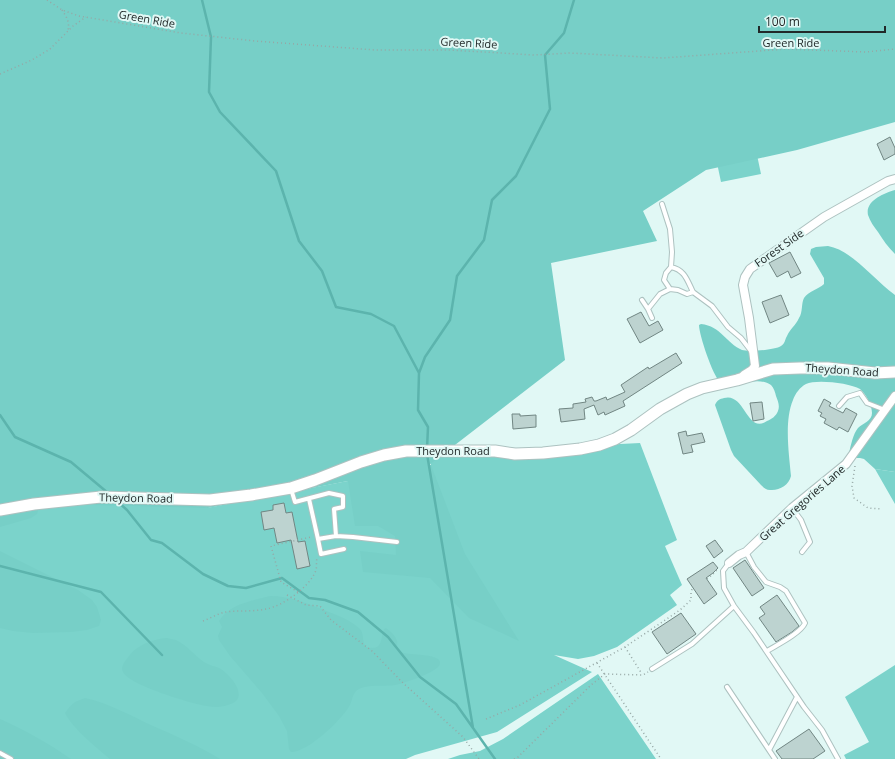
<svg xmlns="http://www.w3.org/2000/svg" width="895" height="759" font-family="'Open Sans',sans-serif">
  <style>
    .green { fill: #7bd3cb }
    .forest { fill: #77cfc7 }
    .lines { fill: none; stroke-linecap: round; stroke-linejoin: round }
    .stream { stroke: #5cb4ad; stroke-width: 2.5 }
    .building { fill: #bdd3d0; stroke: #718683 }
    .lane-casing { stroke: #adc2c0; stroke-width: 6 }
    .street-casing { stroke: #adc2c0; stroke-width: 10 }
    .secondary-casing { stroke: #adc2c0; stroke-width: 13 }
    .path { stroke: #96a7a5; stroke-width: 1.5; stroke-dasharray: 1 3; stroke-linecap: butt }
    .lane { stroke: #fff; stroke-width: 4 }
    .street { stroke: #fff; stroke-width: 8 }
    .secondary { stroke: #fff; stroke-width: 11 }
    .labels { text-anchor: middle; stroke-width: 4; stroke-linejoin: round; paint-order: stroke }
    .street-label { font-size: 11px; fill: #212929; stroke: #e1f8f5 }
  </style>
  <rect width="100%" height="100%" fill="#e1f8f5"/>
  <!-- green -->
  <path class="green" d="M757,155L761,174L721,182L717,163Z
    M0,423L207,508L431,465L427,454L640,443L677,540L665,546L682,585L670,595L677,605L617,647L594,656L578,659L554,655L592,672L497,732L415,755L406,759H0Z
    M875,469L895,472V504Z
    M895,665V759H846L844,755L869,742L845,697Z
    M598,674L656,759H448L460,755L480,751L503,739Z"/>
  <!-- forest -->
  <path class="forest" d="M0,0H895V122L797,150L706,170L643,211L657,241L551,263L565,360L429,465H431L465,554L519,641L469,618L430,578L363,572L360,551L396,555L395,536L378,526H355L348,481L208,508L57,504L37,507L38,511L37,514L31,518L0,527Z
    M895,190V254C888,247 883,240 878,232C874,227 870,221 868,215C865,201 884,193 895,190Z
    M828,246C852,250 874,280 895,295V472L875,469L864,459L860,458H851L849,457V453C851,445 853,434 858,428C863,423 872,421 872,413C872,405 866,394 860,389C850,383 816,379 806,384C800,387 795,394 793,400C784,421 789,454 791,476C789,485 779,491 770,490C766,490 763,487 761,485L734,456L731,450L715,405C717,400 720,399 724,398C745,392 747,435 767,421C772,419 776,416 778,411C780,406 778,401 776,396C775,392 774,388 771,385C760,377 740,384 728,387C726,386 722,384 720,382C713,376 699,335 699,325L701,324C721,326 726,343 742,350C749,352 775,350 781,346C785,344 785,339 787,336C790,329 796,325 799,318C803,312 801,304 804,298C809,291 819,289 824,284V278L810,254L811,249L816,247Z
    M0,551L78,590L92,600L97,607L101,620L99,626L87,630L71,632L33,633L13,631L0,628Z
    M270,596C291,596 309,604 329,612C339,616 350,620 359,628C365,633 361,641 366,647C383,651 380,641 384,629L386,628C390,631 396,636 397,641C398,645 396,647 397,651C409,656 425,653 436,658C441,660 441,664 438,667C431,674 405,683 395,685C384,687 365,683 356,691C352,695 352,703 348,708C340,721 308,752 291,752L289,749L287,731L279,716L262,693L230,656L219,640L218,636L222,627L219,621C230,604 251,601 270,596Z
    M167,638C169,639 173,639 176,640C187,645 195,656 204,662C210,666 216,666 221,669C230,675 248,695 233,703C224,707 217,708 207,706C192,704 129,685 123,672C120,666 126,660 129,656C137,645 153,639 167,638Z
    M85,698C109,703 131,716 153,726C176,736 199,746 220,759H110C96,747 73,729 65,713C72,703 74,702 85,698Z
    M0,719C25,730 48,743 71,759H0Z"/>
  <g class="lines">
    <!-- stream -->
    <path class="stream" d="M202,0L211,37L209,92L220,112L276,171L299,241L322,271L336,307L371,314L394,326L419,373
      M0,415L15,437L71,462L108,493
      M427,449L428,427L418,410L419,373L425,357L450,320L457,276L484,240L492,200L516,176L550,109L545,55L564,33L574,0
      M427,454L473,728
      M118,502L127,510L151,540L162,543L203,574L228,586L246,588L282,578L309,598L325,600L358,612L388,637L420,677L456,704L495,759
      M0,566L101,592L162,655"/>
  </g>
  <!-- building -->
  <path class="building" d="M890,137L895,148V154L884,160L877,144Z
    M790,252L801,273L791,278L788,271L777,277L769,263Z
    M781,295L789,315L770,323L762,302Z
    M641,312L649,326L658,321L663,330L640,343L627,319Z
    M676,353L682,363L623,401L625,406L605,415L604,412L598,415L594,405L584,409L585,419L561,422L559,409L573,408V404L586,402L585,399L592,397L594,401H596L606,397L607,400L625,392L621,385L648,367L649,369Z
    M824,399L831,403L829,406L843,413L846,408L857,414L848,432L839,427L837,430L824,423L826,419L820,416L822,413L818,411Z
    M762,402L764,419L753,421L750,403Z
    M512,414H520V416L536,415V427L513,429Z
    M686,431L687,436L702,433L705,442L691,445L693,452L683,454L678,433Z
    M284,503L286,513L292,512L298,542L305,541L310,566L297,569L291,540L277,543L274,528L264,530L261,512L273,510V505Z
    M715,540L723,551L714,558L706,546Z
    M745,560L764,588L752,596L733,568Z
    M713,562L718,568L713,573L706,578L717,594L704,604L687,579Z
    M777,595L799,626L792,632L776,642L759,618L765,614L760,607Z
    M681,613L696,634L667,654L652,632Z
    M809,729L825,751L813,759H782L776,751Z"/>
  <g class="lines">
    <!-- lane casing -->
    <g class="lane-casing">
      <path id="lane" d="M662,204L670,229L672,252L671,267
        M671,267C685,270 687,280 693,292L687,294L678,290L670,289L664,280L666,273Z
        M693,292L712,306L728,327L741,338L751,351
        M642,300L648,309L652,318
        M648,309L660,294L670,289
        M839,406L847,397L860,393L867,403L885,410
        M291,489L295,502L329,493L343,496V507L334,509L336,536L318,539L309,499
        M792,508L801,520L810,542L802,552
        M336,536L353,537L397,542
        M318,539L321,554L344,549
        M746,552L754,567L766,582L780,587L786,591L805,623C801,633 777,645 767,651
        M729,563L723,571L724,588L734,606L754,633L804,707L822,730L838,759
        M652,669L692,644L734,606
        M727,687L769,750
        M0,753L11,759
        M775,759L769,750L797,697"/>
    </g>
    <!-- street casing -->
    <g class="street-casing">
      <path id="street" d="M744,375L752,370L755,366L749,318L743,285L745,277L750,269L824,217L888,181L895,179
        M729,563L739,555L746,552L792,508L846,464L895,396"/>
    </g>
    <!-- secondary casing -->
    <g class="secondary-casing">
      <path id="secondary" d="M0,510L34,504L101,497L210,500L251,495L291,488L315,480L361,462L384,455L406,451H495L515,454L543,453L580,449L599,445L615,439L631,430L660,409L687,394L702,388L737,380L773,369L800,368H828L875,373L895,372"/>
    </g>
    <!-- path -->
    <path class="path" d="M47,0L62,10L79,16L181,33L255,41L375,50H450L534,55L570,53L663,58L786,49L866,52L895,49
      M62,10C66,16 70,22 68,30
      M0,74L32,60L50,49L73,26L86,17
      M855,466L852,486L854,498L868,508L882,509
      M707,579L712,575L717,570
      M298,592L281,582L271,546L311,537
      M287,595L306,605L320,606L331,620L372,651L403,683L463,737L479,759
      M203,621C211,618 219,613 226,612C240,610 253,612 266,609C283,606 310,587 316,570C317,566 316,562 317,558
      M625,647L642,674
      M597,663L661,759
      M486,719L520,705L625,647L680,610L691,600V591L693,588
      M514,759L518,757L591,685L605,674L643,675L648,672"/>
    <!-- lane -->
    <use href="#lane" class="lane"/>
    <!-- street -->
    <use href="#street" class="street"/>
    <!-- secondary -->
    <use href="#secondary" class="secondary"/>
  </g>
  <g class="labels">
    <!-- street labels -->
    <g class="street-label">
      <text transform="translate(147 19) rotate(10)" y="4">Green Ride</text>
      <text transform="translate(469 43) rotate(3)" y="4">Green Ride</text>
      <text x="791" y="47">Green Ride</text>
      <text transform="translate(779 248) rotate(-35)" y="4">Forest Side</text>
      <text transform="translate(842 370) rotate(4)" y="4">Theydon Road</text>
      <text x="453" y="455">Theydon Road</text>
      <text transform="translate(136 498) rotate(1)" y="4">Theydon Road</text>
      <text transform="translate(802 503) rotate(-41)" y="4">Great Gregories Lane</text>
    </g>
  </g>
  <!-- scale -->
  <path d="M759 26v6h126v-6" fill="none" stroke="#212929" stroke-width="2"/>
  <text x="765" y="26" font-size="12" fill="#212929" stroke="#e1f8f5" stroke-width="3" paint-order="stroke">100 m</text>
</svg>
